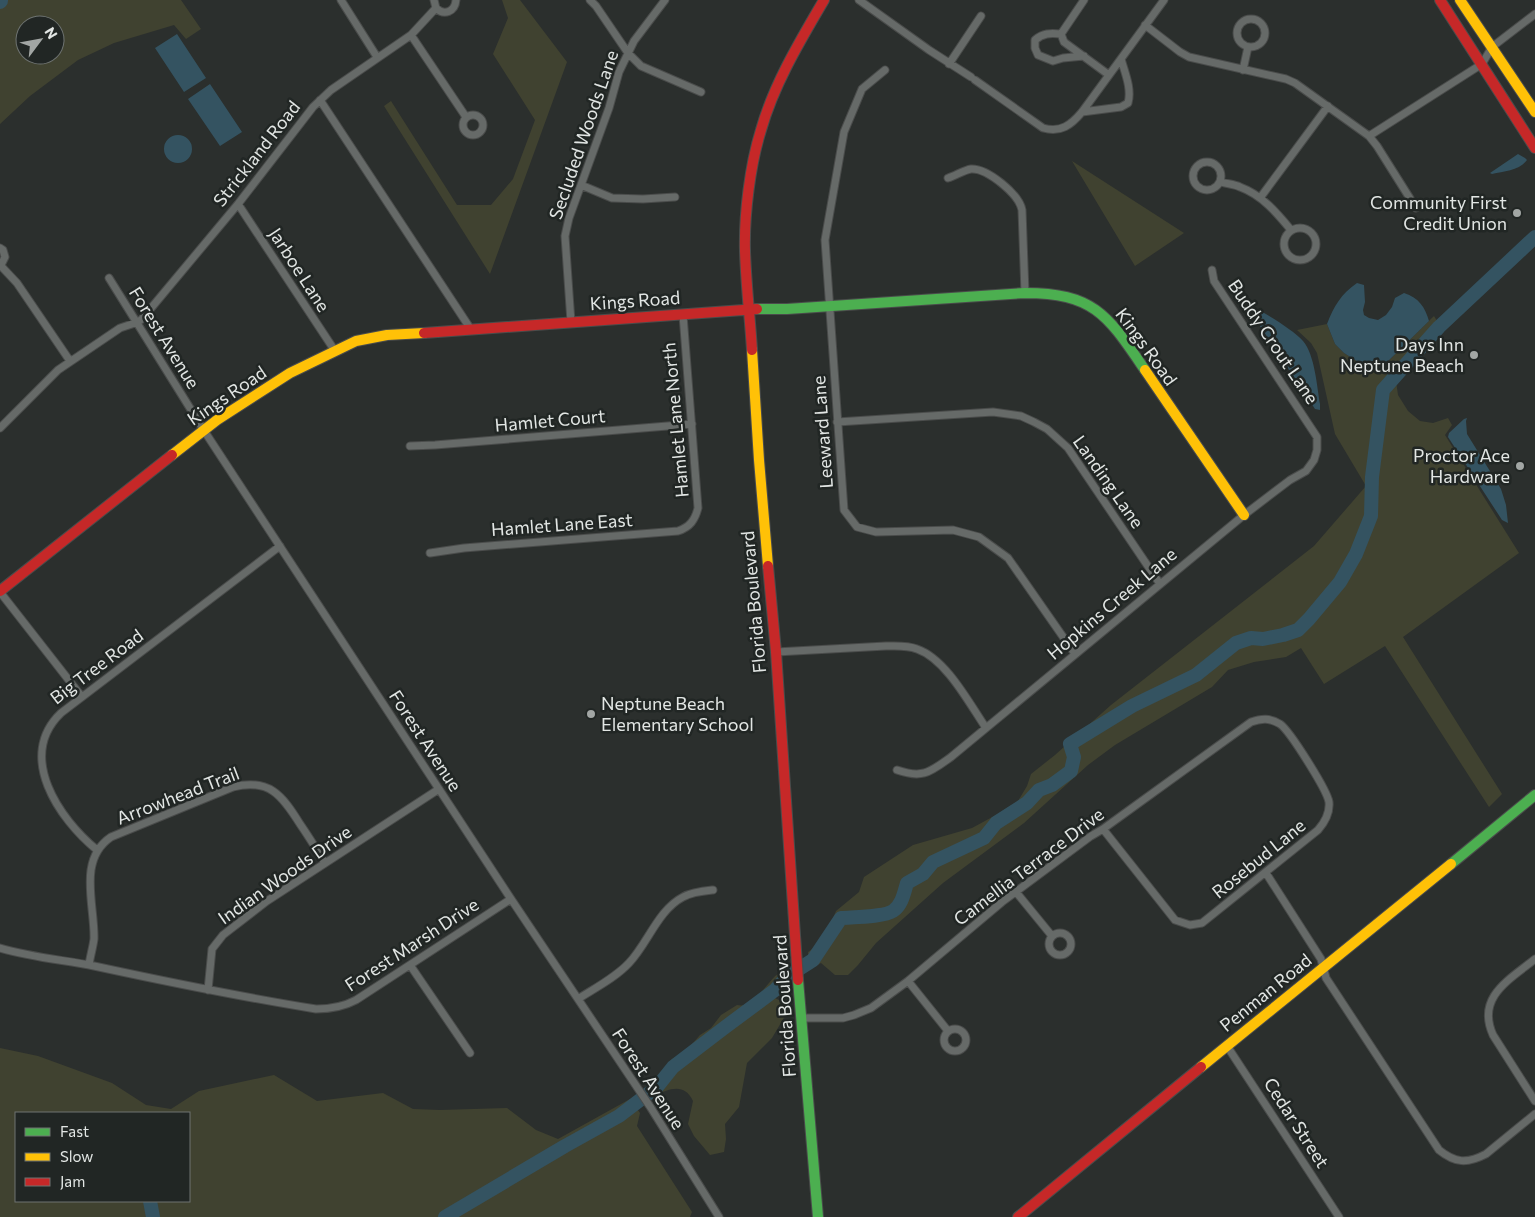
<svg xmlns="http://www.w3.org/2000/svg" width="1535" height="1217" font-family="Commissioner,sans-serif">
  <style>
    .green { fill: #404230; fill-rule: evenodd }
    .water { fill: #345361 }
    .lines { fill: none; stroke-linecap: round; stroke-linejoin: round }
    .river { stroke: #345361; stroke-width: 14 }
    .street-casing { stroke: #4a4c4b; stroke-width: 9 }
    .fast-casing { stroke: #4a4c4b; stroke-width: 12 }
    .slow-casing { stroke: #4a4c4b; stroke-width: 12 }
    .jam-casing { stroke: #4a4c4b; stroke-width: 12 }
    .street { stroke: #666a68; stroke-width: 7 }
    .fast { stroke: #4caf50; stroke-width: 10 }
    .slow { stroke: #ffc107; stroke-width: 10 }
    .jam { stroke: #c62828; stroke-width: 10 }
    .poi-dot { fill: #a2a6a4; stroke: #212624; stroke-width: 2 }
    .labels { text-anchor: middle; stroke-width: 5; stroke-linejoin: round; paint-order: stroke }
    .street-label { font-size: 18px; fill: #e2e6e4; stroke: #212624 }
    .poi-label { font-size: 18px; fill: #e2e6e4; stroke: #212624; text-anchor: end }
  </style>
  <rect width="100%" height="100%" fill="#2b2f2d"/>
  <!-- green -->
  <path class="green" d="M0,0H181L201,29L186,39L174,25L114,43L78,60L30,96L0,124ZM25,25H55V55H25Z
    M502,0H520L567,62L490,274L384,106L391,101L457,205H491L513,179L535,120L493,54L508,18Z
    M1072,161L1184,233L1135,266Z
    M1434,316L1442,329L1396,381L1398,395L1408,411L1420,421L1433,423L1448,418L1452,425L1445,435L1519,553L1403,637L1502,794L1489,807L1385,646L1324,684L1301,648L1286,657L1254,662L1228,670L1212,687L1115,745L1088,765L1024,823L943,883L876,943L858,965L848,975H835L821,963L809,970L808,952L818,945L830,926L836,911L859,892L864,877L913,845L972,828L996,815L1018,801L1027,786L1031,774L1055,755L1111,705L1314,546L1366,486L1335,434L1317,353L1311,343L1297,330L1327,324L1335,344L1344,353L1374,372L1381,368Z
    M789,968L790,984L775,998L781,1001L784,1006L785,1016L772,1038L747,1063L739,1107L725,1124L726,1139L724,1152L710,1155L694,1136L688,1124L693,1101C684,1082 669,1089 654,1096L647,1084L663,1075L666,1066L672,1059L686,1051L700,1035L711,1028L721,1015L737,1005C755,1009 766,982 779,973C782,971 786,969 789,968Z
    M0,1048L38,1056L112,1083L146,1105L171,1109L199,1091L274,1075L317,1101L383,1093L413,1109L440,1110L507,1108L536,1130L558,1139L630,1099L640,1113L637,1126L692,1212L690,1217H0ZM16,1113H189V1201H16Z"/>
  <!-- water -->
  <path class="water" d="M177,34L206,78L184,92L155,48Z
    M210,84L242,132L220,146L188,99Z
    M164 149a14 14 0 1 1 28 0a14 14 0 1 1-28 0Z
    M1518,154L1525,158L1527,160C1519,171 1504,171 1492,174L1490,173Z
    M1357,283L1364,285L1365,302L1363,310L1364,315L1369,318L1378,320L1386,315L1392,307L1395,298L1404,293C1419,298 1425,307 1429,321L1381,368L1374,372L1344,353L1335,344L1327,324C1334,306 1341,294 1357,283Z
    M1259,310C1271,317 1294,331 1303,341C1315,355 1317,387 1320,404V410L1315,409L1254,317V312Z
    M1467,418L1466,421L1467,434L1501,489L1506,505L1508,523L1502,520L1448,437L1449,433L1464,419Z"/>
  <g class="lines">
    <!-- river -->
    <path class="river" d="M0,2L1,1
      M150,1201L153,1217
      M445,1217L565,1146L619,1116L657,1087L673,1067L724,1028L775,990L788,976L813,960L841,918C852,917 884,917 893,911C902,905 904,893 907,883L923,874L933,862L984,838L996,823L1027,803L1039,790L1052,785L1071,771L1074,757L1070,744L1132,706L1196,675L1236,643L1251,638L1263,639L1283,635L1298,630L1309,619L1340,582L1356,554L1371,516L1372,477L1383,390L1439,327L1535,237"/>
    <!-- street casing -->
    <g class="street-casing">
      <path id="street" d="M341,0L377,57
        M434,0L436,8C444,16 455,12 456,0
        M590,0L596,6L628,53L641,66L701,92
        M859,0L929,50L971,77
        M1084,0L1061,34L1064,42L1109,75
        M1237 33a14 14 0 1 1 28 0a14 14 0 1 1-28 0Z
        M1145,25L1180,52L1189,57L1286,79L1295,83L1369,136L1377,146L1416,208
        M1061,34C1050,33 1043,33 1035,40V48L1038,55L1053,61L1063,58L1084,56
        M411,35L466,117
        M949,64L981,16
        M885,70L862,89L844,132L825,240L844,510L857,527L876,532L953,530L979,537L1008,558L1075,654
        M1243,70L1248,47
        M975,80L1043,128C1061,133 1071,125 1082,112L1164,0
        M320,100L470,328
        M1082,112L1121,107L1128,103C1132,89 1125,73 1121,59
        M463 125a10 10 0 1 1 20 0a10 10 0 1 1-20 0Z
        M1369,136L1482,64L1492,47L1535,14
        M1193 176a14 14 0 1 1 28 0a14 14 0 1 1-28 0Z
        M948,178C955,176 964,170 971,169C987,168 1019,194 1022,210L1025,293
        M1221,182C1227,184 1234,184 1240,187C1262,195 1277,213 1291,230
        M581,185L612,198L643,199L675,197
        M1260,198L1328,106
        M238,204L335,351
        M1284 244a16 16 0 1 1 32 0a16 16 0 1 1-32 0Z
        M0,248L3,250L5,257L1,265
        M0,265L17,283L70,361
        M109,278L203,429L511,899L651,1108L719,1217
        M571,322L565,236L569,218L609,108L619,72L634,41L665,0
        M837,422L993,412L1021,416L1034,422L1047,429L1068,448L1160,584
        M0,428L58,370L120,328L138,322L142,319L238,204L313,107L331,90L411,35L436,8
        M410,446L435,445L692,424
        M430,553L464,548L678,531C690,527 695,520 698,508L683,315
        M0,592L82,697
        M776,652L886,646C897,646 907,645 917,649C946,659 969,703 986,728
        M897,770C923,779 930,772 951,757L1244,515L1290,480L1306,471L1314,460L1317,450V437L1214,281L1212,270
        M97,850C59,819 16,756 61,713L280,546
        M1266,873L1321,959L1326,978L1439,1150C1455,1163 1467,1164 1486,1154L1535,1114
        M1016,892L1052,936
        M1049 944a11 11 0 1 1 22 0a11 11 0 1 1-22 0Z
        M0,948C31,957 63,960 94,966C168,982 242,997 316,1009C331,1009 343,1007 356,1000L511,899
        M1535,959C1509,980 1476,997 1493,1035L1535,1101
        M89,965C90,957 93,947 94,939C95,905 77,860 111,837L233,787C269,778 282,795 300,824C309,837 317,850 325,863
        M410,965L470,1053
        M908,981L948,1031
        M208,990L212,949L223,935L267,901L439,789
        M578,999C595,988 615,978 629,963C648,943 658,910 683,897C692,892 703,891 713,890
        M803,1018H843L854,1015L871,1008L908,981L1002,902L1091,836L1103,829L1251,722C1262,718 1270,718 1280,724C1290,731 1327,790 1329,802C1330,812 1325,822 1318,830L1202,923L1190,925L1175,920L1103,829
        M944 1040a11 11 0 1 1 22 0a11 11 0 1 1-22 0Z
        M1227,1046L1339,1217"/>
    </g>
    <!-- fast casing -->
    <g class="fast-casing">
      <path id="fast" d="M757,309H787L1025,293C1095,293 1108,316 1145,370
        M1451,864L1535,795
        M798,980L818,1217"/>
    </g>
    <!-- slow casing -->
    <g class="slow-casing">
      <path id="slow" d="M1460,0L1535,112
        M752,350L759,460L768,566
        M1145,370L1244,515
        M172,455L217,420L290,373L356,341L387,335L424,333
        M1201,1067L1451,864"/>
    </g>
    <!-- jam casing -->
    <g class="jam-casing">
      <path id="jam" d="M1440,0L1535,148
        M424,333L757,309
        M752,350C750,318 746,284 745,251C744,215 750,165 761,130C774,84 800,41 824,0
        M768,566L776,652L798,980
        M0,591L172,455
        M1018,1217L1201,1067"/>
    </g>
    <!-- street -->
    <use href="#street" class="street"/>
    <!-- fast -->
    <use href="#fast" class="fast"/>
    <!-- slow -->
    <use href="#slow" class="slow"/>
    <!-- jam -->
    <use href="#jam" class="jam"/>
  </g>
  <!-- markers -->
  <g class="poi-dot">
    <circle cx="1517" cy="213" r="5"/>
    <circle cx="1474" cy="355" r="5"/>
    <circle cx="1520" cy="466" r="5"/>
    <circle cx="591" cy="714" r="5"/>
  </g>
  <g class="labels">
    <!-- street labels -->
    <g class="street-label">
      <text transform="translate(584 135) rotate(-71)" y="6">Secluded Woods Lane</text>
      <text transform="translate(257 154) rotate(-52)" y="6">Strickland Road</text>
      <text transform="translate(299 270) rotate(57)" y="6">Jarboe Lane</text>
      <text transform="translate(635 301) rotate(-4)" y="6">Kings Road</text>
      <text transform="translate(164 338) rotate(58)" y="6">Forest Avenue</text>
      <text transform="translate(1273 342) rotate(56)" y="6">Buddy Crout Lane</text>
      <text transform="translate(1146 347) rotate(54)" y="6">Kings Road</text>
      <text transform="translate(227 396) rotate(-34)" y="6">Kings Road</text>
      <text transform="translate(676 420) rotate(-95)" y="6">Hamlet Lane North</text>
      <text transform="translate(550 421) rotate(-5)" y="6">Hamlet Court</text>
      <text transform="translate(823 432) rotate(-94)" y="6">Leeward Lane</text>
      <text transform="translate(1108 482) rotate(55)" y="6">Landing Lane</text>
      <text transform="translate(562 525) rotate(-4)" y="6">Hamlet Lane East</text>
      <text transform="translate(754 602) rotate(-95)" y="6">Florida Boulevard</text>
      <text transform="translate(1112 604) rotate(-40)" y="6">Hopkins Creek Lane</text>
      <text transform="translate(97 667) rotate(-37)" y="6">Big Tree Road</text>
      <text transform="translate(425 741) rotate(57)" y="6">Forest Avenue</text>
      <text transform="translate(178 796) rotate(-21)" y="6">Arrowhead Trail</text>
      <text transform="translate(1259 859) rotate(-39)" y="6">Rosebud Lane</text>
      <text transform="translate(1029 867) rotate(-37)" y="6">Camellia Terrace Drive</text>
      <text transform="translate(285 875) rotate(-35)" y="6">Indian Woods Drive</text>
      <text transform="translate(412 945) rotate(-33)" y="6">Forest Marsh Drive</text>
      <text transform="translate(1266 993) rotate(-39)" y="6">Penman Road</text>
      <text transform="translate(785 1006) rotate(-94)" y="6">Florida Boulevard</text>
      <text transform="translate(648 1079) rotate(57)" y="6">Forest Avenue</text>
      <text transform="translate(1296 1123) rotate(57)" y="6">Cedar Street</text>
    </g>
    <!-- poi labels -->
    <g class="poi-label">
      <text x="1507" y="209">Community First<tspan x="1507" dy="21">Credit Union</tspan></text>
      <text x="1464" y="351">Days Inn<tspan x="1464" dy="21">Neptune Beach</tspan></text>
      <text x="1510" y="462">Proctor Ace<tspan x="1510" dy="21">Hardware</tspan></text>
      <text x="601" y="710" text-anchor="start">Neptune Beach<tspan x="601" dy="21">Elementary School</tspan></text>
    </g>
  </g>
  <!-- legend -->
  <rect x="15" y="1112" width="175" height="90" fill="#212624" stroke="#6e7371"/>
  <rect x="25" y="1128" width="25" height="8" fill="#4caf50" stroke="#6e7371"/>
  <text x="60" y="1137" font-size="15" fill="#e2e6e4">Fast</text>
  <rect x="25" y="1153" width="25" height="8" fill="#ffc107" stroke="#6e7371"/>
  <text x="60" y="1162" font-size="15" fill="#e2e6e4">Slow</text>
  <rect x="25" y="1178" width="25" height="8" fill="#c62828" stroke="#6e7371"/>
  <text x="60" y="1187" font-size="15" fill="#e2e6e4">Jam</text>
  <!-- north arrow -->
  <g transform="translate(40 40) rotate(58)"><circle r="24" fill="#212624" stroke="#6e7371"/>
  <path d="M0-4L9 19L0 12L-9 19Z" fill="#a2a6a4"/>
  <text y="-8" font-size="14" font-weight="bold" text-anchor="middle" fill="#e2e6e4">N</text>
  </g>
</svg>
